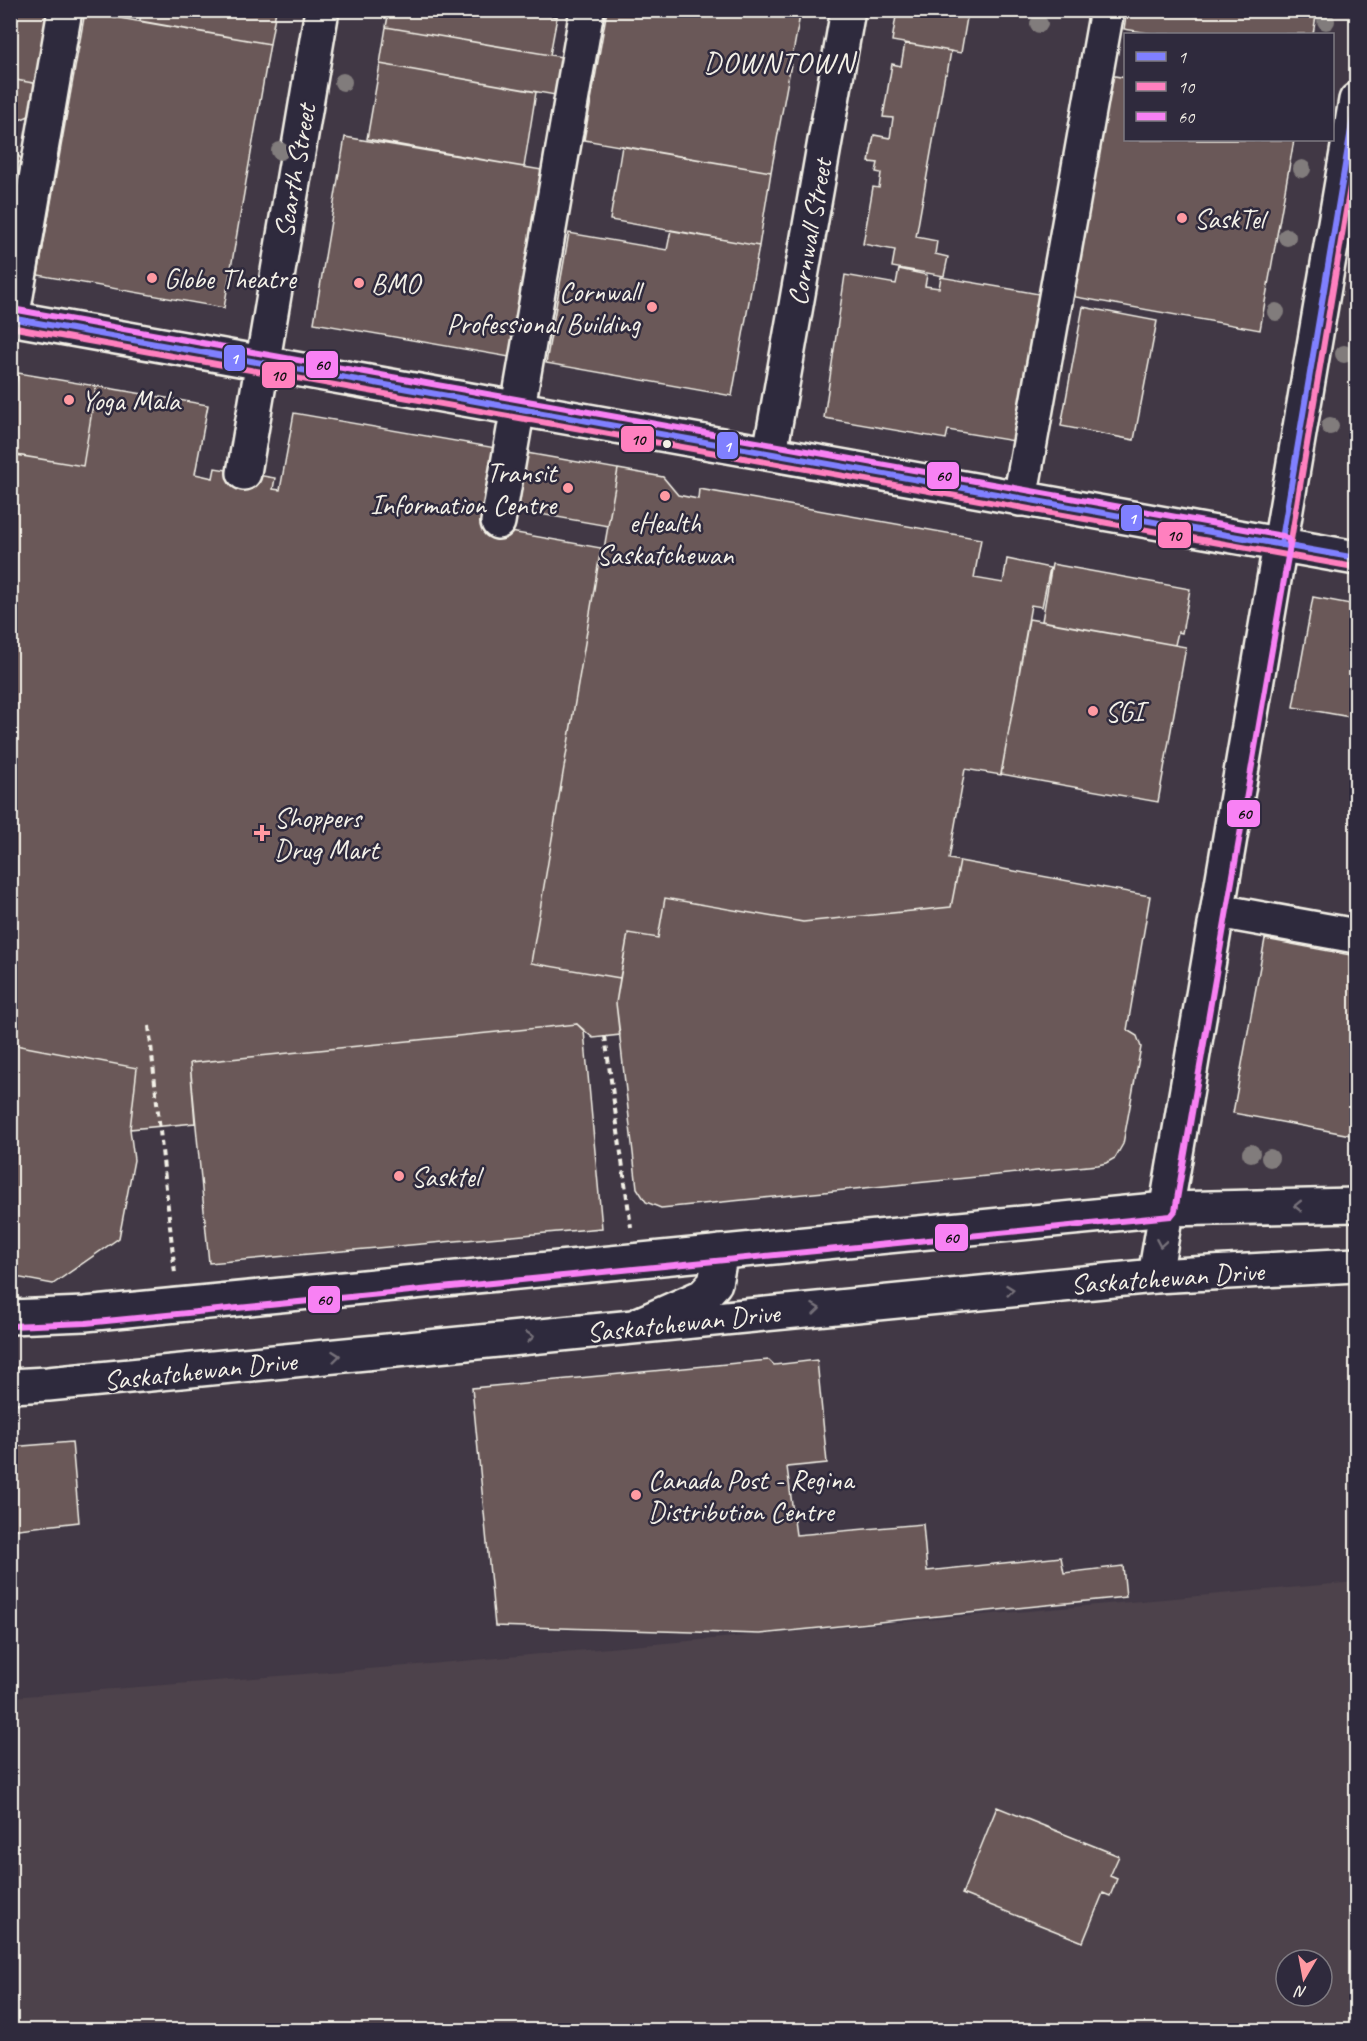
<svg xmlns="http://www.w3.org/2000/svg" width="1367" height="2041" font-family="Caveat,sans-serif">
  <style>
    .built { fill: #4d424b; fill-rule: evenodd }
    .building { fill: #6a5958; stroke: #f4f1e8; stroke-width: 1.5 }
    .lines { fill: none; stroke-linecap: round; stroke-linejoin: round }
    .minor-casing { stroke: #f4f1e8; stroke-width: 38 }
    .major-casing { stroke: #f4f1e8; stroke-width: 38 }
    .path { stroke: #f4f1e8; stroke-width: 4; stroke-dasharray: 6 4.5; stroke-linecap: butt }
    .minor { stroke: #2f2a3d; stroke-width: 33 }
    .major { stroke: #2f2a3d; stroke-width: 33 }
    .bus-1-casing { stroke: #2f2a3d; stroke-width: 10 }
    .bus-2-casing { stroke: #2f2a3d; stroke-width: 10 }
    .bus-3-casing { stroke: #2f2a3d; stroke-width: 10 }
    .bus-1 { stroke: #8080ff; stroke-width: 6 }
    .bus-2 { stroke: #ff80bf; stroke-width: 6 }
    .bus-3 { stroke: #f881f4; stroke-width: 6 }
    .tree { fill: #817c7c }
    .oneway { stroke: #747079 }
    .poi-dot { fill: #ff9aa2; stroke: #2f2a3d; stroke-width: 2 }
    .bus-dot { fill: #f4f1e8; stroke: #2f2a3d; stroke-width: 2 }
    .labels { text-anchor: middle; stroke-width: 5; stroke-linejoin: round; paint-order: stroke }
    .street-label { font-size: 28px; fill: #f4f1e8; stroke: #2f2a3d }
    .poi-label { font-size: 28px; fill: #f4f1e8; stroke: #2f2a3d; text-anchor: start }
    .neighbourhood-label { font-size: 30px; letter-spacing: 1.5px; fill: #f4f1e8; stroke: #2f2a3d }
    .line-badge { stroke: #2f2a3d; stroke-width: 2 }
    .badge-label { font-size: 16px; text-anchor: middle; font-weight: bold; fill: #fff }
    .pale-badge-label { font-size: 16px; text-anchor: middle; font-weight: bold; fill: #111 }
  </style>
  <rect width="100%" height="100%" fill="#413845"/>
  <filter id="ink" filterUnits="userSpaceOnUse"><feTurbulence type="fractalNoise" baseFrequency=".0167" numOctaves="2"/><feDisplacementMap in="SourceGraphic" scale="12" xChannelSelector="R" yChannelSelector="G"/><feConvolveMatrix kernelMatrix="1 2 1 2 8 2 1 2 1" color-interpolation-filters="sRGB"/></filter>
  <g filter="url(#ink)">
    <!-- built -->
    <path class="built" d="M1356,1582V2030H11V1697L406,1666ZM1286,1960H1322V1996H1286Z"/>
    <!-- building -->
    <path class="building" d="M10,10H52L39,84L10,79Z
      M141,10H276L270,44L140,21Z
      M389,10H521L557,17L550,55L386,27Z
      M521,10H558L557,17Z
      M607,10H801L771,172L584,140Z
      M897,10L968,12L961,53L892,41Z
      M1127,10H1317L1313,34H1154L1124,29Z
      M85,12L270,44L224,308L38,275Z
      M386,27L568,58L561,96L380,64Z
      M905,43L951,51L947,74H945L916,237L937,241L935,254L948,257L944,276L892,267L895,250L863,244L873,187L879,188L881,173L876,172L878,163L869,162L874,135L890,138L893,118L883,117L892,64L901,66Z
      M380,64L536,92L524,167L367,139Z
      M1109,75L1126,78V140H1294L1260,330L1070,296Z
      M10,79L39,84L34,114L19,120L14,151L22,160L11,168Z
      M345,137L548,171L515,358L314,323Z
      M622,146L771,172L759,246L610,220Z
      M671,230L759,246L732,396L546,363L569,233L667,250Z
      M899,269L927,275L925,286L939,288L941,277L1039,294L1014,441L948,430L946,439L824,418L845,275L896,284Z
      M1083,307L1157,321L1134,440L1061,426Z
      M18,373L96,386L83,466L10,454V418Z
      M96,386L208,405L195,474L213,478L215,468L275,478L273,489L280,490L294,413L496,448L482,527L601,548L531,963L620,978L616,1003L620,1035L593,1038L577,1024L190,1063L195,1123L130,1129L134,1160L119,1238L53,1284L10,1276V454L83,466Z
      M521,452L618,469L608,526L511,509Z
      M618,469L663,477L678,495L698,499L699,489L981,539L974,578L1003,583L1007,559L1050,568L1042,607L1031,605L1001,775L965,769L949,859L960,861L951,907L803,922L665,898L658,938L628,933L620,978L531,963L601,548L604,549Z
      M1052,564L1190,589L1182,633L1178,632L1175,645L1042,621Z
      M1313,597L1356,605V718L1293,707Z
      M1029,619L1186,647L1158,802L1001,774Z
      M960,861L1150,896L1127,1030L1137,1036L1141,1047L1123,1144L1115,1158L1106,1163L1098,1165L661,1208L646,1202L637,1188L616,1003L628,933L658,938L665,898L803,922L951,907Z
      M1265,939L1356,956V1136L1233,1113Z
      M577,1024L584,1031L602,1228L209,1263L190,1063Z
      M10,1044L137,1068L130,1129L134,1160L119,1238L53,1284L10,1276Z
      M769,1360L774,1365L817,1360L827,1463L787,1467L796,1535L923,1524L927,1571L1061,1557L1064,1573L1123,1566L1126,1597L760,1634L495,1626L472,1388Z
      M72,1442L79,1522L10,1530V1447Z
      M997,1807L1119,1856L1110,1876L1117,1879L1110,1896L1103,1893L1083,1942L962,1894Z"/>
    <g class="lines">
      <!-- minor casing -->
      <g class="minor-casing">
        <path id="minor" d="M10,318L1356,558
          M12,319L65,10
          M770,453L848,10
          M244,473L322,10
          M1020,499L1107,10
          M498,522L587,10
          M1218,911L1356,936
          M1155,1276L1356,100
          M642,1323L703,1296L715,1283L721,1252"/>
      </g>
      <!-- major casing -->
      <g class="major-casing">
        <path id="major" d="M10,1317L85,1314L1166,1209L1356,1205
          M10,1386L48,1384L1155,1276L1356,1265"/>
      </g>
      <!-- path -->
      <path class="path" d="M149,1026L175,1274
        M605,1036L631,1227"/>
      <!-- minor -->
      <use href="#minor" class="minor"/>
      <!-- major -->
      <use href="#major" class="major"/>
      <!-- bus-1 casing -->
      <g class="bus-1-casing">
        <path id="bus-1" d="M10,318L1356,558
          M1281,545L1356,100"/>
      </g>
      <!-- bus-2 casing -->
      <g class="bus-2-casing">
        <path id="bus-2" d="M10,327L1354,567
          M1290,546L1356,151"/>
      </g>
      <!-- bus-3 casing -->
      <g class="bus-3-casing">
        <path id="bus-3" d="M10,1326L86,1323L1171,1216L1175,1211L1290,545L1288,539L1283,536L12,309"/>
      </g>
      <!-- bus-1 -->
      <use href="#bus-1" class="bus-1"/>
      <!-- bus-2 -->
      <use href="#bus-2" class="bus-2"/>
      <!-- bus-3 -->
      <use href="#bus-3" class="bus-3"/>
    </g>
    <!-- trees -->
    <g class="tree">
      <circle cx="1326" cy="21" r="9"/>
      <circle cx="1039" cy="24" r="9"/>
      <circle cx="343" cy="82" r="9"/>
      <circle cx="280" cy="151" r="9"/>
      <circle cx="1302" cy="169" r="9"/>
      <circle cx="1287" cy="237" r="9"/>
      <circle cx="1276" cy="312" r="9"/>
      <circle cx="1344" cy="354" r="9"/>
      <circle cx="1330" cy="426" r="9"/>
      <circle cx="1251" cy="1153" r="9"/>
      <circle cx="1270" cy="1158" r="9"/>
    </g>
    <!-- one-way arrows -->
    <defs><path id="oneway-chevron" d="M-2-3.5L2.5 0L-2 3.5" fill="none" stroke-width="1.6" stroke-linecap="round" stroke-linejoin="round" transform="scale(1.5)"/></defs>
    <g class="oneway">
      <use href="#oneway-chevron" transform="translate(1298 1206) rotate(179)"/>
      <use href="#oneway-chevron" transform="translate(1161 1243) rotate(100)"/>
      <use href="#oneway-chevron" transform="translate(1010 1290) rotate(-6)"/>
      <use href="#oneway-chevron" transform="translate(816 1309) rotate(-6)"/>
      <use href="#oneway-chevron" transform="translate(530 1337) rotate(-6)"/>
      <use href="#oneway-chevron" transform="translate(336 1356) rotate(-6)"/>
    </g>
  </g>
  <!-- markers -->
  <g class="poi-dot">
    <circle cx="1182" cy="218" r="6"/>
    <circle cx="152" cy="278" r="6"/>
    <circle cx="359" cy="283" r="6"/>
    <circle cx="652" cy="307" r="6"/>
    <circle cx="69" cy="400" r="6"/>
    <circle cx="568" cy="488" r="6"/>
    <circle cx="665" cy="496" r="6"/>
    <circle cx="1093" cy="711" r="6"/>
    <path d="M259 824h6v6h6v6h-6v6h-6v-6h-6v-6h6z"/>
    <circle cx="399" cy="1176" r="6"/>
    <circle cx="636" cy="1495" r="6"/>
  </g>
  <circle class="bus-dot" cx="667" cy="444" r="5"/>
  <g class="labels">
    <!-- street labels -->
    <g class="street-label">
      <text transform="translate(294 171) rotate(-80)" y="10">Scarth Street</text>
      <text transform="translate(809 232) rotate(-80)" y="10">Cornwall Street</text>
      <text transform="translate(1167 1277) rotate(-4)" y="10">Saskatchewan Drive</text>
      <text transform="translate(683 1322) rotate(-6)" y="10">Saskatchewan Drive</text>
      <text transform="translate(200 1370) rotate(-6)" y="10">Saskatchewan Drive</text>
    </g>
    <!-- poi labels -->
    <g class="poi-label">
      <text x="1194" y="228">SaskTel</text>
      <text x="164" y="288">Globe Theatre</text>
      <text x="371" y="293">BMO</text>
      <text x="640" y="301" text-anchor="end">Cornwall<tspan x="640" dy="32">Professional Building</tspan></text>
      <text x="81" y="410">Yoga Mala</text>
      <text x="556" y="482" text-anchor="end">Transit<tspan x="556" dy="32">Information Centre</tspan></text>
      <text x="665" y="532" text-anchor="middle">eHealth<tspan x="665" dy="32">Saskatchewan</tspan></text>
      <text x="1105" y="721">SGI</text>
      <text x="274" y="827">Shoppers<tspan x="274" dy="32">Drug Mart</tspan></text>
      <text x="411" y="1186">Sasktel</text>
      <text x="648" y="1489">Canada Post - Regina<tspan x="648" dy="32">Distribution Centre</tspan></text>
    </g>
    <!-- neighbourhood labels -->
    <g class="neighbourhood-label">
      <text x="779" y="72">DOWNTOWN</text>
    </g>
  </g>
  <g class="line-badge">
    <rect x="223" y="344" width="23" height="28" rx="6" fill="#8080ff"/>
    <rect x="305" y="350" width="34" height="29" rx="6" fill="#f881f4"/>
    <rect x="261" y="361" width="35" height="28" rx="6" fill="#ff80bf"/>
    <rect x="620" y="425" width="35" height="28" rx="6" fill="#ff80bf"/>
    <rect x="716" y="431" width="23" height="29" rx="6" fill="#8080ff"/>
    <rect x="926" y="461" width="34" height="29" rx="6" fill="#f881f4"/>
    <rect x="1120" y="504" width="23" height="28" rx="6" fill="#8080ff"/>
    <rect x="1157" y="521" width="35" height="28" rx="6" fill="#ff80bf"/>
    <rect x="1226" y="799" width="35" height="29" rx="6" fill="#f881f4"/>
    <rect x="934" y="1223" width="35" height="29" rx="6" fill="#f881f4"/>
    <rect x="307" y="1285" width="34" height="29" rx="6" fill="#f881f4"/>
  </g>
  <g class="badge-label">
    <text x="234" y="364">1</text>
    <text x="727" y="452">1</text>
    <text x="1132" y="524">1</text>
  </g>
  <g class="pale-badge-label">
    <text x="322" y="370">60</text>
    <text x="278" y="381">10</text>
    <text x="638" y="445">10</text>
    <text x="943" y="481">60</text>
    <text x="1174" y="541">10</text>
    <text x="1244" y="819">60</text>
    <text x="951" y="1243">60</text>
    <text x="324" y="1305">60</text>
  </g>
  <!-- margin -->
  <rect width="1367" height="2041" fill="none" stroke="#2f2a3d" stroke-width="36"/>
  <rect x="18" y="18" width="1331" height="2005" fill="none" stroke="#f4f1e8" stroke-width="2" filter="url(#ink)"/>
  <!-- legend -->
  <rect x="1124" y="33" width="210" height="108" fill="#2f2a3d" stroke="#7e7a81" stroke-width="1.5"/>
  <rect x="1136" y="52" width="30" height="9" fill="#8080ff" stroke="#7e7a81" stroke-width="1.5"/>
  <text x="1178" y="63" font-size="18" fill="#f4f1e8">1</text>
  <rect x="1136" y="82" width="30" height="9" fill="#ff80bf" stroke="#7e7a81" stroke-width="1.5"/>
  <text x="1178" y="93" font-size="18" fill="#f4f1e8">10</text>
  <rect x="1136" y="112" width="30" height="9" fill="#f881f4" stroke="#7e7a81" stroke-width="1.5"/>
  <text x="1178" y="123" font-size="18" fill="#f4f1e8">60</text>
  <!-- north arrow -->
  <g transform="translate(1304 1978) rotate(190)"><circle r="28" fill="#2f2a3d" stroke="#7e7a81" stroke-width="1.5"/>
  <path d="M0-4.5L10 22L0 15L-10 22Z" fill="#ff9aa2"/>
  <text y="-9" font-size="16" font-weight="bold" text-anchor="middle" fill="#f4f1e8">N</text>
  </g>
</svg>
